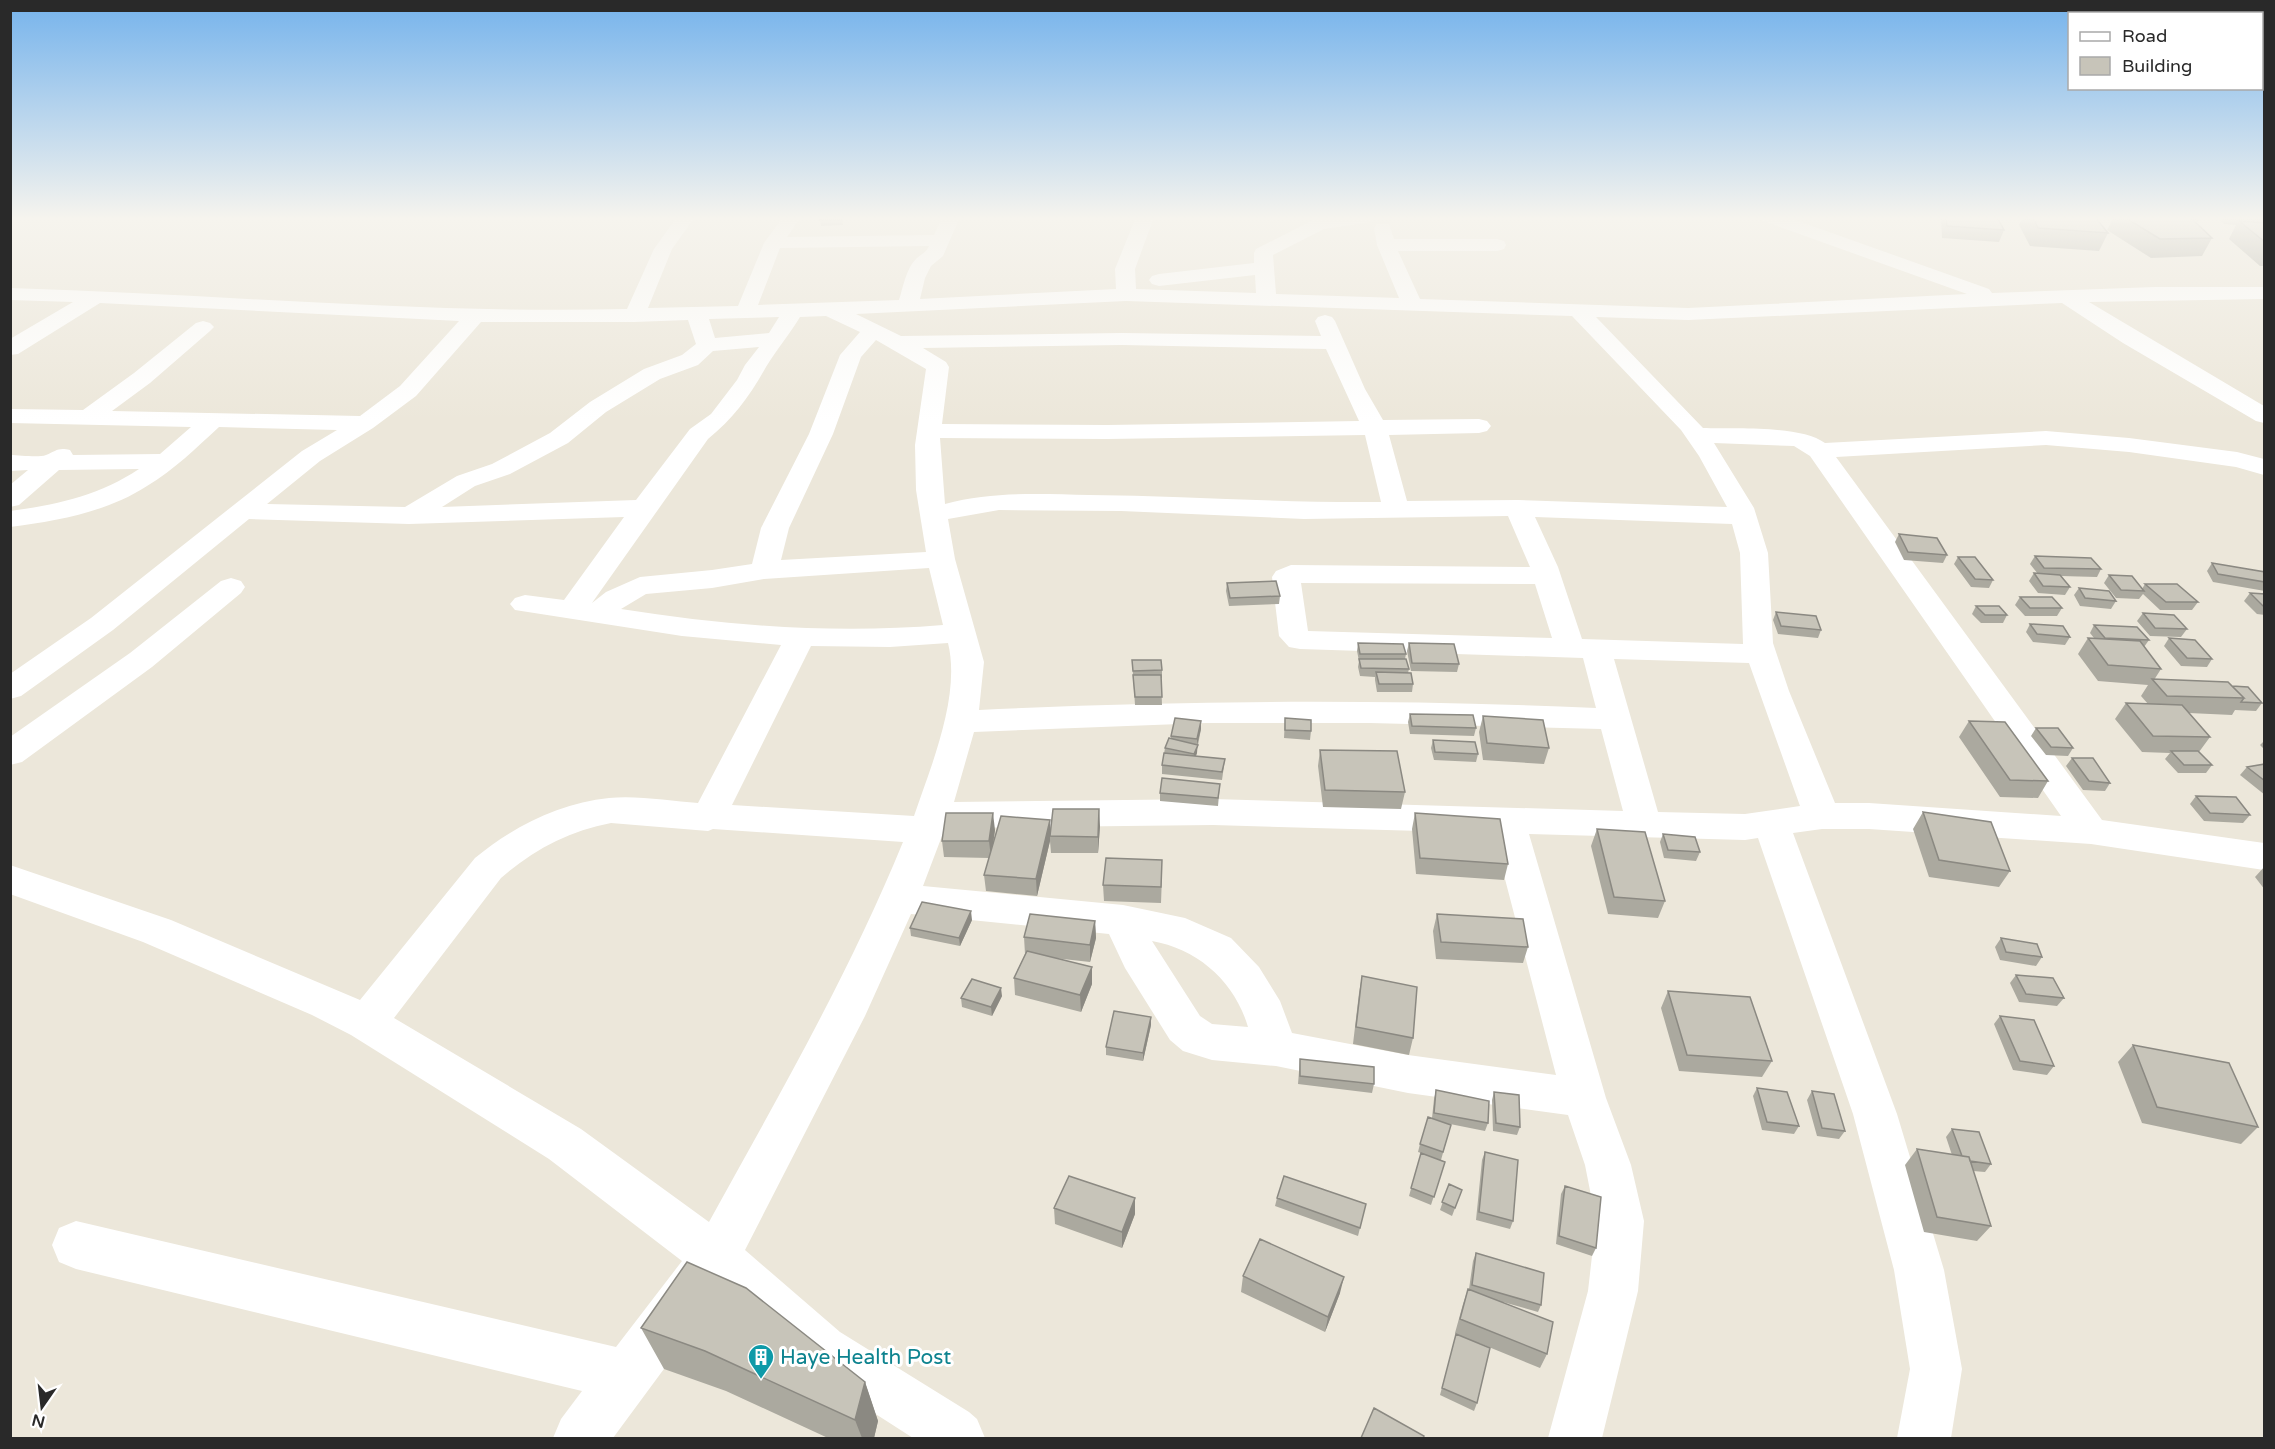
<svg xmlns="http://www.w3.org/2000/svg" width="2275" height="1449" font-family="'Varela Round',sans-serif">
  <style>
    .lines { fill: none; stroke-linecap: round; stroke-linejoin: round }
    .minor { fill: #fff; fill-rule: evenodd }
    .wall { fill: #aba99f }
    .shaded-wall { fill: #8b8982 }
    .building { fill: #c7c4b9; stroke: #8b8982; stroke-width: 1.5 }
    .labels { text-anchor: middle; stroke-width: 6; stroke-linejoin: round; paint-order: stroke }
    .near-culture-label { font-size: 21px; fill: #0d838f; stroke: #fff; text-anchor: start }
  </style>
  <rect width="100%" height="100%" fill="#ece7da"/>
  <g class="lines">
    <!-- minor -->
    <path class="minor" d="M677,217H695L672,249L648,308L738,306L764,243L783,217H801L787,237L934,235L942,217H960L943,256L931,266L925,278L920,299L1116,289L1115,269L1136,217H1154L1135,269L1136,289L1256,293L1255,275L1159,286L1152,284L1149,280L1152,276L1159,274L1254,263V253L1256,249L1313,220L1328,217H1380L1371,222L1324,229L1273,255L1276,294L1399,298L1377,245L1374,228L1377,224H1389L1394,239H1497L1504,241L1506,245L1504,249L1497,251H1398L1420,299L1688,308L1967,294L1763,221L1760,217H1787L1989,289L1992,293L2155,287H2264V299L2089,302L2264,406V423L2256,421L2123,343L2062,303L1688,320L1596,317L1703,428C1734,429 1801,425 1825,443L2046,431L2129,438L2237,452L2264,459V475L2236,467L2129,452L2046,445L1836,457L2102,820L2264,843V870L2091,844L1869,829H1822L1793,833L1897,1114L1944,1270L1962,1369L1951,1438H1897L1910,1369L1894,1270L1853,1114L1758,838L1745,840L1529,834L1606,1098L1631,1165L1644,1221L1638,1291L1602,1438H1548L1588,1291L1596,1221L1585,1165L1568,1115L1408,1093L1276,1066L1212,1060L1183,1051L1170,1040L1125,968L1109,934L911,914L865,1016L745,1250L840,1332L969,1412L977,1419L985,1438H913L804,1368L720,1293L613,1438H553L561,1419L582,1391L76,1269L59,1262L52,1245L59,1228L76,1221L616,1347L682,1261L549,1159L351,1035L312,1015L143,942L10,894V865L171,920L360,1000L475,858C512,827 560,803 609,798C636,795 671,801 698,803L781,645L682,636L515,610L510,604L515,598L525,595L564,600L624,517L409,524L249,519L113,630L21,696L10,699V674L91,618L302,451L337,430L219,427C196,448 174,470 147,486C107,512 57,521 10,527V511C57,505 100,495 139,469L59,470L19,505L10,507V485L28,470L10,471V455C20,455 38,458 46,455C56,451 58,447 70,450L73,455L160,454L191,427L10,423V409L83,410L134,373L196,323L203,321L210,323L214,327L210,331L150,383L112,411L360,416L400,386L459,321L100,303L18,354L10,355V339L73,302L10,300V288C216,294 421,314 627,309L654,249ZM929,246C926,253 921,254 916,259C906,269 903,287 899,300L758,305L780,248ZM1126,301L1572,316L1681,430L1699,456L1727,507L1518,500L1407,501L1389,435L1479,433L1487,431L1491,426L1487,421L1479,419L1383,420L1365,389L1335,321L1332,317L1325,315L1318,317L1315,321L1321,336L1122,333L901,336L856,314ZM826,316L860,332L840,355L809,434L761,528L752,564L712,570L640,577L606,592L592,603L708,439C733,419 750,396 766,367C776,350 790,334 800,317ZM779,317L769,333L715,338L709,319ZM688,320L696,344L682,355L644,369L590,402L550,433L492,464L457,476L405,507L267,504L320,461L373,428L416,396L481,322H634ZM876,340L926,369L915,445L916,490L926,552L781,560L789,528L833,434L861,357ZM1122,345L1326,349L1359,421L1107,425L942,424L949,367L946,362L923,348ZM759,347L745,365L737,380L711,414L690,429L636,500L442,507L475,486L510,474L568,443L606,412L660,379L698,365L713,351ZM1365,435L1381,502C1284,503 1187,496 1089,495C1041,494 992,491 945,504L940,438L1107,439ZM1714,443L1794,446L1810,456L2061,816L1869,803H1835L1789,691L1773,643L1768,553L1754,508ZM999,510L1121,511L1304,519L1508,516L1530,567L1291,565L1276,571L1272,577L1279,636L1289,647L1300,649L1583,658L1596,708C1390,699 1184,700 979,710L984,662L955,559L948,519ZM1535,517L1732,524L1740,553L1743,644L1582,639L1558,567ZM929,568L943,625C835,634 728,626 621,609L646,594L712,588L764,579ZM1301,583L1535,584L1552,638L1308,631ZM948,643C961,696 931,766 914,816L732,805L811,646L890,647ZM1614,659L1749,663L1800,806L1745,814L1658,812ZM1206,723H1370L1601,729L1623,811L1213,799L954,802L974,732ZM611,823L708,831L713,829L903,842C849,974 778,1097 709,1222L581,1129L394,1018L501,878C533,850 569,831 611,823ZM1213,825L1493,833L1556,1075L1408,1055L1292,1033L1280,1001L1259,967L1231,938L1185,918L1123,905L923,886L945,828ZM1152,941C1198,949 1235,982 1248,1027L1212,1024L1200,1016Z
      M231,578L241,581L245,587L241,593L152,667L22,762L10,765V737L130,653L221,581Z"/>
  </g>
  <!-- wall -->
  <path class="wall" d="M842,217L843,225L821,226L820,220Z
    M1941,217H1997L2004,230L1999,242L1942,238Z
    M2023,217H2095L2108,233L2099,251L2030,246L2019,225Z
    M2114,217H2200L2198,222L2194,221L2212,238L2202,256L2151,258L2107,230Z
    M2218,217H2265V266H2260L2229,239L2236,225L2224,224Z
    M1899,534L1947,555L1943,563L1904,560L1895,542Z
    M2035,556L2101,569L2097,577L2061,576L2070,587L2065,595L2038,593L2029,581L2034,573L2038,574L2030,564Z
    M1958,557L1993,580L1989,588L1971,587L1954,564Z
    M2212,563L2265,572V591L2213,582L2207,571Z
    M2109,575L2142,589L2145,584L2198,602L2192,610H2160L2143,594L2139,599L2116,598L2104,583Z
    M1227,583L1280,596L1279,604L1229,606L1226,591Z
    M2079,588L2116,601L2111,609L2080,606L2074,595Z
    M2250,593L2265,594V615L2257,614L2244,601Z
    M2020,597L2062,608L2057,616H2025L2015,605Z
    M1976,606L2007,615L2003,623H1981L1972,614Z
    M1776,612L1821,630L1818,638L1778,634L1773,620Z
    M2143,613L2187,629L2181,637L2150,636L2137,621Z
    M2030,624L2070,637L2065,645L2033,642L2026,632Z
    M2094,625L2149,640L2144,647L2161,669L2154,680L2232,686L2262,703L2256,711L2235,710L2232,715L2189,713L2210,737L2199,752L2212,765L2206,773H2178L2165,759L2170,753L2142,752L2115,719L2126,703L2148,704L2141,696L2148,685L2098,681L2078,654L2088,638H2094L2090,633Z
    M2169,638L2212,659L2207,667L2181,666L2164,646Z
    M1358,643L1406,654L1405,659L1409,669L1408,673L1413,684L1412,692H1377L1375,680V677L1360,676L1358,667L1359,661L1357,651Z
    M1409,643L1459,664L1457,672L1411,671L1407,651Z
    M1132,660L1162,670V678H1161L1162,705H1135Z
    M1410,714L1476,728L1474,736L1410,734L1408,722Z
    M1483,716L1549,748L1544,764L1483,760L1479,732Z
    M1285,718L1311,731L1310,740L1284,738Z
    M1969,721L2048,781L2038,798L2000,797L1959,737Z
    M2036,728L2073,748L2068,756L2046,755L2031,736Z
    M1201,729L1198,745L1197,753L1196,756L1225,759L1222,780L1162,774V765L1165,748L1171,739V736Z
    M1433,740L1478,754L1476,762L1434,760L1431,748Z
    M2265,740V750L2260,745Z
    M1320,750L1405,792L1401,809L1323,807L1318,766Z
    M2072,758L2110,783L2105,791L2083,790L2066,766Z
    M2265,764V795L2240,775L2247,767Z
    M1220,784L1218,806L1160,801V793Z
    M2196,796L2250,815L2243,823L2204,821L2190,804Z
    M1923,812L2010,871L1999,887L1929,877L1913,829Z
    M1415,813L1508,864L1504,880L1416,874L1412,829Z
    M1100,826L1098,853H1051L1050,841L1037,896L986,891L984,875L989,858L944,857L942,841L995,830L993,845L1051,829Z
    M1597,829L1665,901L1658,918L1608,914L1591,846Z
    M1663,834L1700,852L1696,861L1664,858L1660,842Z
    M2265,866V890L2255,877Z
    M1162,876L1161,903L1104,901L1103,885Z
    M1437,914L1528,947L1523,963L1436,959L1433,931Z
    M972,920L960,946L911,936L910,928Z
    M1095,921L1096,938L1090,962L1054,958L1092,984L1081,1012L1015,995L1014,978L1025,954L1024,937Z
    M2001,938L2042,957L2036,966L2000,960L1995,947Z
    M2016,975L2064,998L2057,1006L2019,1002L2010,983Z
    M1362,976L1413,1038L1409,1055L1353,1044L1359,993Z
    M1668,991L1772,1061L1762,1077L1679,1071L1661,1008Z
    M1002,996L992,1016L962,1007L961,998Z
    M2000,1016L2054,1066L2047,1075L2013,1070L1994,1024Z
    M1151,1025L1143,1061L1106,1055V1047Z
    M2133,1045L2258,1127L2241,1144L2142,1123L2118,1062Z
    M1300,1059L1374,1084L1372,1093L1298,1084Z
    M1757,1088L1799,1126L1794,1134L1762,1130L1753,1096Z
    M1436,1090L1488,1123L1485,1131L1450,1124L1451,1125L1441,1160L1445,1162L1431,1205L1409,1196L1421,1153L1418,1152L1420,1144L1432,1118L1434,1099Z
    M1812,1091L1845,1131L1839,1139L1817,1136L1807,1100Z
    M1494,1092L1520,1127L1517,1135L1493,1131L1492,1100Z
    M1952,1129L1991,1164L1985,1172L1973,1171L1991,1226L1977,1241L1924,1232L1905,1165L1917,1149L1952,1155L1946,1137Z
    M1485,1152L1513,1221L1510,1229L1476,1220L1482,1160Z
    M1449,1184L1462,1190L1452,1216L1440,1210Z
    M1565,1186L1596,1248L1592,1256L1556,1244L1561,1194Z
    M1135,1198V1214L1122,1248L1055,1224L1054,1208Z
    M1277,1198L1366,1204L1358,1236L1275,1206Z
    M1476,1253L1541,1305L1538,1312L1503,1302L1547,1354L1540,1368L1479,1343L1477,1403L1474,1411L1440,1395L1456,1334L1455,1333L1463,1304L1468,1289H1469L1473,1261Z
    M1243,1276L1340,1293L1325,1332L1241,1292Z
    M641,1328L865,1382L878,1421L874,1438H828L726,1391L664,1369Z"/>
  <!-- shaded-wall -->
  <path class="shaded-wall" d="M1201,721V729L1197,745V753L1193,762L1194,754L1197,746V739Z
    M1099,809L1100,826L1098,853V837Z
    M993,813L995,830L991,858L989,841Z
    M1050,820L1051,836H1050V841L1037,896L1036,879Z
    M971,911L972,920L960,946L959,938Z
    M1095,921L1096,938L1090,962V945Z
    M1092,967V984L1081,1012L1080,995Z
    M1001,988L1002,996L992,1016L991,1007Z
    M1151,1017V1025L1143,1061V1053Z
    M1135,1198V1214L1122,1248V1232Z
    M1344,1277L1340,1293L1325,1332L1328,1317Z
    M865,1382L878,1421L874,1438H862L855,1420Z"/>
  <!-- building -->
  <path class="building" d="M821,217H842V220H820Z
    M1946,217H1997L2004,230L1947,226Z
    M2033,217H2095L2108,233L2038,228Z
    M2124,217H2190L2212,238L2160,239Z
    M2239,221L2265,223V242Z
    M1899,534L1937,538L1947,555L1908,552Z
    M2035,556L2091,558L2101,569L2044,568Z
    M1958,557H1975L1993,580L1975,579Z
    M2212,563L2265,572V582L2218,574Z
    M2034,573L2060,575L2070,587L2043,586Z
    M2109,575L2132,576L2144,591L2121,590Z
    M1276,581L1280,596L1230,598L1227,583Z
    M2145,584H2177L2198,602H2166Z
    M2079,588L2109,591L2116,601L2085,598Z
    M2250,593L2265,594V607L2263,606Z
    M2020,597H2052L2062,608H2030Z
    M1976,606H1999L2007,615H1985Z
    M1776,612L1816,616L1821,630L1781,626Z
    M2143,613L2174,615L2187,629L2155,628Z
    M2030,624L2063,626L2070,637L2037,634Z
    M2094,625L2137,627L2149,640L2105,638Z
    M2088,638L2140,641L2161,669L2108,665Z
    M2169,638L2195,640L2212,659L2187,658Z
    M1358,643L1403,644L1406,654H1360Z
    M1409,643L1454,644L1459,664L1412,663Z
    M1359,659H1406L1409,669L1361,668Z
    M1132,660H1161L1162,670L1133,671Z
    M1376,672L1411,673L1413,684H1379Z
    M1133,675H1161L1162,697H1135Z
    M2152,679L2228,682L2244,698L2167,696Z
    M2232,686L2248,687L2262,703L2241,702L2244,698Z
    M2126,703L2182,705L2210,737L2153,736Z
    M1410,714L1473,715L1476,728L1412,726Z
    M1483,716L1543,720L1549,748L1487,743Z
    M1175,718L1201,721L1197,739L1171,736Z
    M1285,718L1311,720V731L1285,730Z
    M1969,721L2005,722L2048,781L2010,780Z
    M2036,728H2058L2073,748L2051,747Z
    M1169,738L1198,745L1194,754L1165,748Z
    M1433,740L1475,742L1478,754L1435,752Z
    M1320,750L1397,751L1405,792L1325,790Z
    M2171,751H2198L2212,765H2184Z
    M1164,753L1225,759L1222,772L1162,765Z
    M2072,758H2093L2110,783L2089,781Z
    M2265,764V781L2247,767Z
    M1162,778L1220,784L1218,798L1160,793Z
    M2196,796L2236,797L2250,815L2210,813Z
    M1053,809H1099L1098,837L1050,836Z
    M1923,812L1991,822L2010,871L1939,860Z
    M946,813H993L989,841H942Z
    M1415,813L1500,819L1508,864L1420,858Z
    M1001,816L1050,820L1036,879L984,875Z
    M1597,829L1645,832L1665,901L1614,897Z
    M1663,834L1695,837L1700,852L1668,850Z
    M1106,858L1162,860L1161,887L1103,885Z
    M922,902L971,911L959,938L910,928Z
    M1030,914L1095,921L1090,945L1024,937Z
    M1437,914L1523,919L1528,947L1441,942Z
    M2001,938L2037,944L2042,957L2006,952Z
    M1027,951L1092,967L1080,995L1014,978Z
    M2016,975L2053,978L2064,998L2026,994Z
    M1362,976L1417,987L1413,1038L1356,1027Z
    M972,979L1001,988L991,1007L961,998Z
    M1668,991L1750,997L1772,1061L1687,1055Z
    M1114,1011L1151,1017L1143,1053L1106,1047Z
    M2000,1016L2034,1020L2054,1066L2020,1061Z
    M2133,1045L2229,1063L2258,1127L2157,1107Z
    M1300,1059L1374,1067V1084L1300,1076Z
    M1757,1088L1787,1092L1799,1126L1767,1122Z
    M1436,1090L1489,1101L1488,1123L1434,1113Z
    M1812,1091L1834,1094L1845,1131L1822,1128Z
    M1494,1092L1519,1095L1520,1127L1496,1123Z
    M1428,1117L1451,1125L1443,1152L1420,1144Z
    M1952,1129L1979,1132L1991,1164L1970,1161L1969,1157L1962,1156Z
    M1917,1149L1969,1157L1991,1226L1937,1217Z
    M1485,1152L1518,1160L1513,1221L1479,1212Z
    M1421,1153L1445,1162L1434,1197L1411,1188Z
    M1069,1176L1135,1198L1122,1232L1054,1208Z
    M1284,1176L1366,1204L1360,1228L1277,1198Z
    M1449,1184L1462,1190L1455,1208L1442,1202Z
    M1565,1186L1601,1197L1596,1248L1559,1236Z
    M1260,1239L1344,1277L1328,1317L1243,1276Z
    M1476,1253L1544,1273L1541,1305L1472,1285Z
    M687,1262L746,1288L865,1382L855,1420L705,1351L641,1328Z
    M1468,1289L1553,1322L1547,1354L1460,1319Z
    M1456,1334L1490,1348L1477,1403L1442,1388Z
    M1374,1408L1424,1436L1423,1438H1361Z"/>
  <!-- sky -->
  <linearGradient id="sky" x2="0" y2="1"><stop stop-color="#75b3ec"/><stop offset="0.52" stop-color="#f6f4ee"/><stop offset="1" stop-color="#f6f4ee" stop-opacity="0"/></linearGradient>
  <rect width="2275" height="420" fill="url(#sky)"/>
  <!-- icons -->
  <defs>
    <g id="building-pin" transform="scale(1.35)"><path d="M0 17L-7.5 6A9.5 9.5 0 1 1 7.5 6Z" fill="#0f9aa8" stroke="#fff"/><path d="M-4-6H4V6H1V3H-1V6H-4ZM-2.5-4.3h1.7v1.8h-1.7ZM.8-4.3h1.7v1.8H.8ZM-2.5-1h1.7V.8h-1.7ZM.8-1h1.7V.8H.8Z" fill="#fff"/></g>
  </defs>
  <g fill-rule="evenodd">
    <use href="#building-pin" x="761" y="1357"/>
  </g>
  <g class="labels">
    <!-- near-culture labels -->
    <g class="near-culture-label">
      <text x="780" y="1364">Haye Health Post</text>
    </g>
  </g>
  <!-- border -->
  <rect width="2275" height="1449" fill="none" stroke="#292929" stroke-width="24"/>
  <!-- legend -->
  <rect x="2068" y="12" width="195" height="78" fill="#ffffff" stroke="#a9a9a9" stroke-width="1.5"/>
  <rect x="2080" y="32" width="30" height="9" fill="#ffffff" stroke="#a9a9a9" stroke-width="1.5"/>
  <text x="2122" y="42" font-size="18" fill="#292929">Road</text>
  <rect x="2080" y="57" width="30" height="18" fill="#c7c4b9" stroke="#a9a9a9" stroke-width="1.5"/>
  <text x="2122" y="72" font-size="18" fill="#292929">Building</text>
  <!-- north arrow -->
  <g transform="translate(42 1407) rotate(194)" stroke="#ffffff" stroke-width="4.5" paint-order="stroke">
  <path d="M0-4.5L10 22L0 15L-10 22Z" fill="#292929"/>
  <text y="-9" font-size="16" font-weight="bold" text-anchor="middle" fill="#292929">N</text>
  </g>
</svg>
